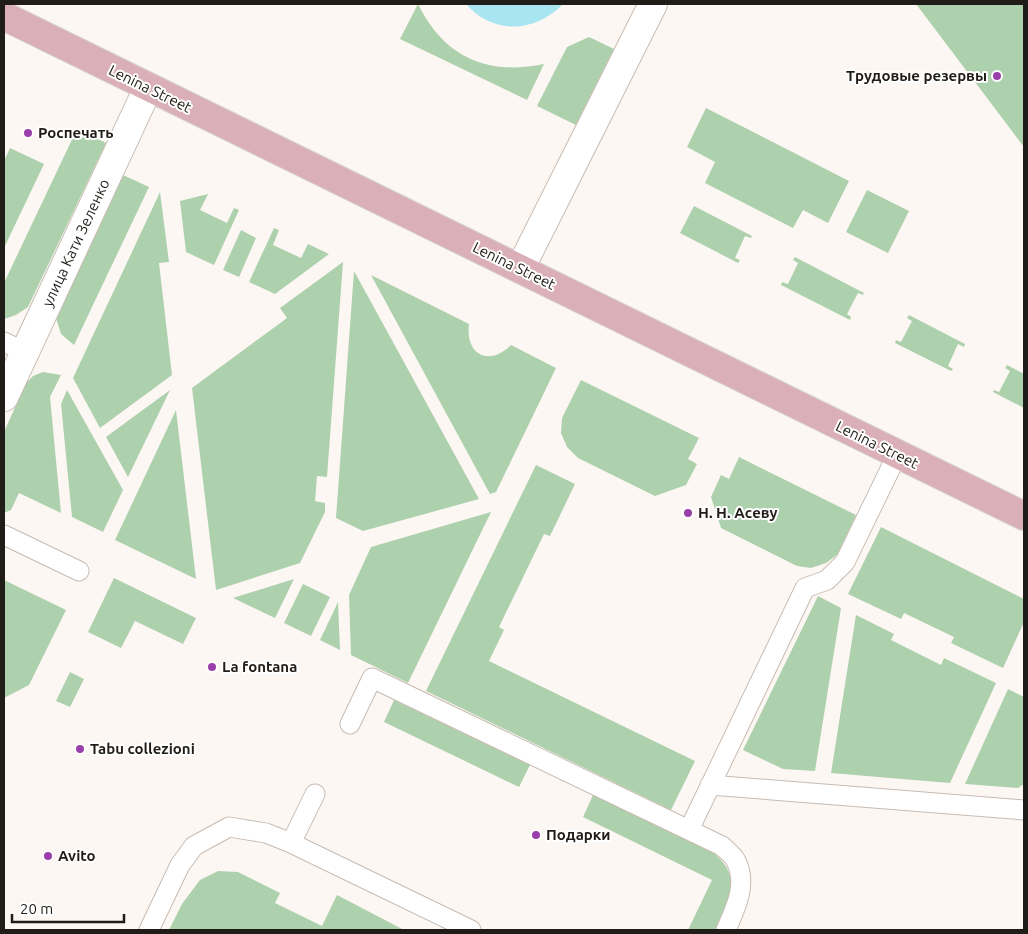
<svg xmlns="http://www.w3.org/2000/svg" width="1028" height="934" font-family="Ubuntu,sans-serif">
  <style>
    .green { fill: #add0ad }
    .water { fill: #a8e5f0 }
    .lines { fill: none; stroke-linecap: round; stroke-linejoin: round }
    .service-casing { stroke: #c8bbb1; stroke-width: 21 }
    .minor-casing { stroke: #c8bbb1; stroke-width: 30 }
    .tertiary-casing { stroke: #c8bbb1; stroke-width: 30 }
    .primary-casing { stroke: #d7d6d5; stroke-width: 30 }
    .service { stroke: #fff; stroke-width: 19 }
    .minor { stroke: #fff; stroke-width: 28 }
    .tertiary { stroke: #fff; stroke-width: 28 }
    .primary { stroke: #daafb8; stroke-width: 28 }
    .poi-dot { fill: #9a3faa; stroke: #fff; stroke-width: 2 }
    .labels { text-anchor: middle; stroke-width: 4; stroke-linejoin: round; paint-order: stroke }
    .poi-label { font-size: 15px; font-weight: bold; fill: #201c18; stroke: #fff; text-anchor: start }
    .street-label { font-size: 15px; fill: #201c18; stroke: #fff }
  </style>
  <rect width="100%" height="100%" fill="#fdf7f3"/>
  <!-- green -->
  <path class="green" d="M418,4C444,57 487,76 544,64L527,100L400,39Z
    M916,4H1024V147Z
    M589,37L614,49L576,125L537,106L567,47Z
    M706,108L849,181L828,223L803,210L793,228L705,183L715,162L687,147Z
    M77,129L106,143L28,307L16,315L4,319V283Z
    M10,148L44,164L4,248V161Z
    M123,175L149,187L74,345L61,334L56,318Z
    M867,190L909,211L888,253L846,232Z
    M160,192L169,262L159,263L172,375L100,428L73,378Z
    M208,194L200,210L227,223L234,208L239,210L214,265L186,252L180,201Z
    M694,206L752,236L751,238L745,236L735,258L740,260L738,263L680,233Z
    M274,228L279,230L273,245L301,258L308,244L329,254L275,294L249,282Z
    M241,230L256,238L239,277L223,270Z
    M795,257L864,293L863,295L858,293L847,314L851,317L850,320L781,285L782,282L788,284L798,263L793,260Z
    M343,262L327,477L317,476L315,501L325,503V512L300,563L216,590L192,388L287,318L280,308Z
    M354,271L479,499L363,531L336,518Z
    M371,275L469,324C465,355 489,367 511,345L556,368L496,492L490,494Z
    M909,315L965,344L964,347L958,344L948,366L953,369L951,371L895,343L896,340L901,342L912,321L907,318Z
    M1007,365L1024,374V408L993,392L994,390L999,392L1010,371L1005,368Z
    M43,372L61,375L50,397L61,513L19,493L11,510L4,513V432L26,383L33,376Z
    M581,380L699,438L688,459L697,464L686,485L655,496L578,458L567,447L561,433L562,418Z
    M67,390L123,490L103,532L72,517L61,404Z
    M170,390L128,477L106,437Z
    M176,410L196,579L115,540Z
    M739,457L856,515L838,554L826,563L811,568L797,566L721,528L711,497L721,475L729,479Z
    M536,465L575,484L550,536L544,534L499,627L504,630L489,661L695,761L671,810L426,691Z
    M491,512L408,683L351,655L349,595L371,547Z
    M881,527L1024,599V622L1003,668L951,643L954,637L904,613L901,619L848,594Z
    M114,578L196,618L183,644L135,621L121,648L88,632Z
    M294,579L275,618L233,598Z
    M4,580L66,610L29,685L4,698Z
    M303,584L330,597L311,636L284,623Z
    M818,596L841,608L815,771L783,769L743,750Z
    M338,602L340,650L320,640Z
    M856,615L894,634L891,640L941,665L944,658L996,683L950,783L831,773Z
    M70,672L84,679L70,707L56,701Z
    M1008,689L1024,697V784L1018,788L965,784Z
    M394,700L530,765L519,787L384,722Z
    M593,795L711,851C744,876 730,899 715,930H688L712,880L583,817Z
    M218,871L238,872L280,893L275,903L322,926L337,895L404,930H169L182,904L200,880Z"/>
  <!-- water -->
  <path class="water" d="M466,4H563C535,33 493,35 466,4Z"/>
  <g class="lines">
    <!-- service casing -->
    <g class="service-casing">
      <path id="service" d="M4,342L25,352
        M4,535L79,571
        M350,724L372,678L722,846C727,851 734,856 736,861C748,885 735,909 726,930
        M710,785L1024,810
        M689,830L805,588L827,580L845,562L897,455
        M291,843L315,794
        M149,930L180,865L194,846L229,827L266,833L291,843L471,930"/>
    </g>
    <!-- minor casing -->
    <g class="minor-casing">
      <path id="minor" d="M520,269L653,4"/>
    </g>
    <!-- tertiary casing -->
    <g class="tertiary-casing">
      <path id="tertiary" d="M4,397L148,88"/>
    </g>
    <!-- primary casing -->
    <g class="primary-casing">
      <path id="primary" d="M4,16L1024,516"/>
    </g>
    <!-- service -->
    <use href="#service" class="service"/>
    <!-- minor -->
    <use href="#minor" class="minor"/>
    <!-- tertiary -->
    <use href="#tertiary" class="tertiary"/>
    <!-- primary -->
    <use href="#primary" class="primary"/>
  </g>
  <!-- markers -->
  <g class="poi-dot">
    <circle cx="997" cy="76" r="5"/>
    <circle cx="28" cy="133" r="5"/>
    <circle cx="688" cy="513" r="5"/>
    <circle cx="212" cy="667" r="5"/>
    <circle cx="80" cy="749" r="5"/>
    <circle cx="536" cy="835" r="5"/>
    <circle cx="48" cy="856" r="5"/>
  </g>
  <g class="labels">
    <!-- poi labels -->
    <g class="poi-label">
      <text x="987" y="81" text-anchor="end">Трудовые резервы</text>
      <text x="38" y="138">Роспечать</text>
      <text x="698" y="518">Н. Н. Асеву</text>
      <text x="222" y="672">La fontana</text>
      <text x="90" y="754">Tabu collezioni</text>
      <text x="546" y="840">Подарки</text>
      <text x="58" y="861">Avito</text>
    </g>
    <!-- street labels -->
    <g class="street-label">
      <text transform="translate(150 89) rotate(26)" y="5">Lenina Street</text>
      <text transform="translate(76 243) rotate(-65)" y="5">улица Кати Зеленко</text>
      <text transform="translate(514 266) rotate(26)" y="5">Lenina Street</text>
      <text transform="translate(877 445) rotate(26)" y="5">Lenina Street</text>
    </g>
  </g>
  <!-- border -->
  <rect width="1028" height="934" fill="none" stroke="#201c18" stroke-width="10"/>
  <!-- scale -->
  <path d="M12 914v8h112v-8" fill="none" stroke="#201c18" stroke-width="2.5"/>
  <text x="20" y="914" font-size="15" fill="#201c18" stroke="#ffffff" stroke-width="4" paint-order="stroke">20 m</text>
</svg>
